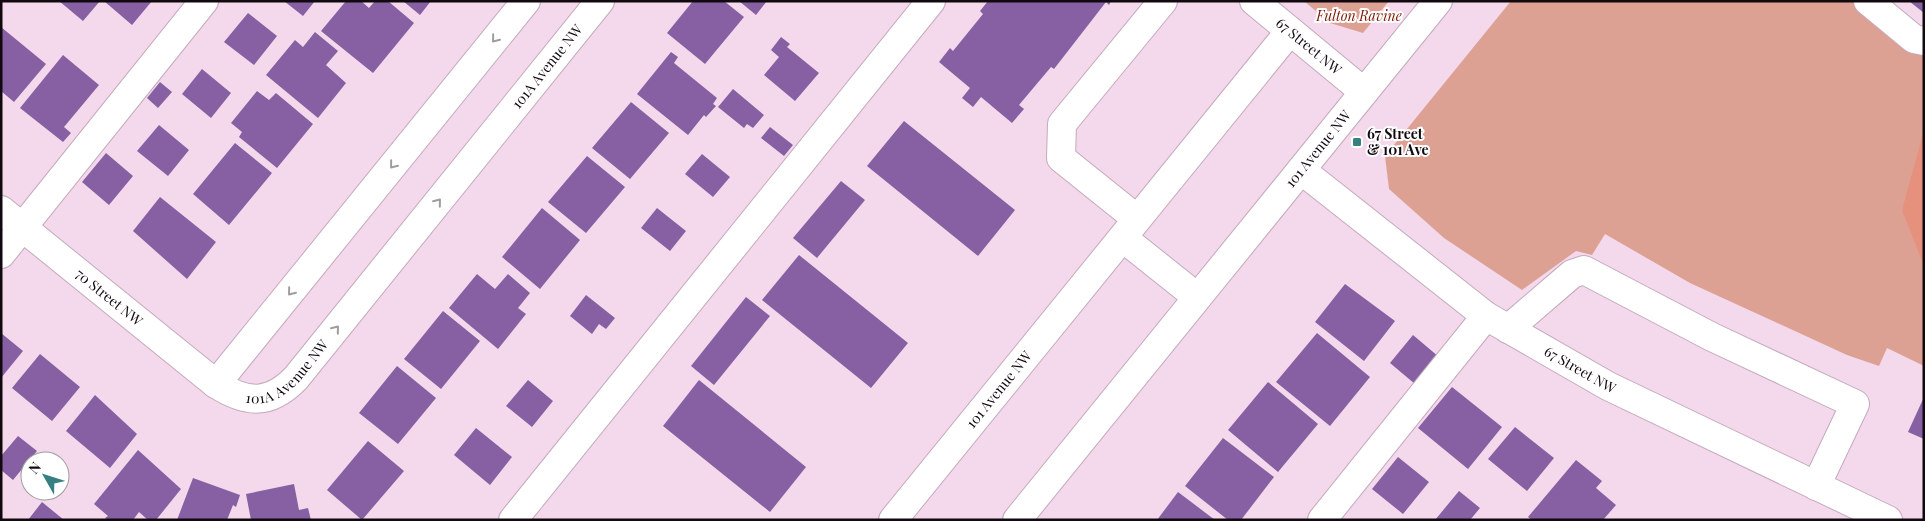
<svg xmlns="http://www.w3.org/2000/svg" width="1925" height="521" font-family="'Playfair Display',serif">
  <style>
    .green { fill: #dda194 }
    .forest { fill: #e6907e }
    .building { fill: #8660a3 }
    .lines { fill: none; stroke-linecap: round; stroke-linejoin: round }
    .minor-casing { stroke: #c4aabd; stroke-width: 30 }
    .major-casing { stroke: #c4aabd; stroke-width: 30 }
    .minor { stroke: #fff; stroke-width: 28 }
    .major { stroke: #fff; stroke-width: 28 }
    .oneway { stroke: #a09d9f }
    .poi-dot { fill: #378081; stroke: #fff; stroke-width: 2 }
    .labels { text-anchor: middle; stroke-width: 4; stroke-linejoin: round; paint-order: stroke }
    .park-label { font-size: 14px; font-style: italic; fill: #7e1907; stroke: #fff }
    .street-label { font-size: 14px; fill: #11090f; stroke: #fff }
    .poi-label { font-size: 14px; font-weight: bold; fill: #11090f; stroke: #fff; text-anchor: start }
  </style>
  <rect width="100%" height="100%" fill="#f4d8eb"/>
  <!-- green -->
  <path class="green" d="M1304,1H1389L1363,33L1330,23Z
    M1511,1H1854L1904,40L1924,47V366L1887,348L1879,366L1847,355L1690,283L1605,234L1592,255L1576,251L1522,290L1444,238L1389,189L1385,156Z"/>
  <!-- forest -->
  <path class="forest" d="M1924,130V266L1902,210Z"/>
  <!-- building -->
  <path class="building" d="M59,1H100L83,21Z
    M104,1H152L132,25Z
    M284,1H315L303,16Z
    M346,1H361L369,8L375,1H388L414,23L373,73L321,31Z
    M403,1H431L420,15Z
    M693,1H724L744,17L705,64L667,33Z
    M739,1H767L756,15Z
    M988,1H1111L1109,5L1106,2L1054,69L1051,67L1019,105L1024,109L1012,123L981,97L973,107L962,98L970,88L939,62L950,48L953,51L983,14L980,11Z
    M1909,1H1924V13Z
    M248,13L277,36L254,65L224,42Z
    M1,27L46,64L14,102L1,91Z
    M315,32L338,51L326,65L346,83L318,118L266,75L295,40L303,47Z
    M781,37L790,44L787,47L819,73L795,101L764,75L779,57L771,50Z
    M671,52L678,57L674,63L717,98L713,104L716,106L706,117L704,115L688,135L637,94Z
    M63,55L99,85L64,127L71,133L63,142L20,108Z
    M202,69L231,93L211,118L182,94Z
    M160,82L172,92L158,108L147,98Z
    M733,89L764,115L753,128L747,124L744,128L718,107Z
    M257,91L269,100L276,93L313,124L277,168L239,137L242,132L231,123Z
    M631,102L669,133L630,179L592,148Z
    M904,121L1015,210L978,256L867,166Z
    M159,125L189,150L168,176L137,151Z
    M770,127L793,145L784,156L761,138Z
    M235,143L272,173L229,225L193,194Z
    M106,153L133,176L109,205L82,182Z
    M702,154L730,177L713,197L685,174Z
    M587,156L625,187L586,233L548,202Z
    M841,181L865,200L817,258L793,238Z
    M160,197L216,242L187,279L133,231Z
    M542,208L580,240L540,289L502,257Z
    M657,208L686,231L670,251L641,228Z
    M799,255L908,343L871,388L762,300Z
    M477,274L495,289L508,274L530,293L518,308L526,314L498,349L449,308Z
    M1345,284L1395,321L1364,361L1315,322Z
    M586,295L615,318L606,329L599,324L592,334L570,316Z
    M746,297L770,316L714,385L691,366Z
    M443,311L480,341L441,389L404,359Z
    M1,333L23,351L1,378Z
    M1317,333L1370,377L1330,426L1276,382Z
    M1413,335L1439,357L1415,384L1390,363Z
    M40,354L80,387L52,421L12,388Z
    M397,366L436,398L398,444L359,413Z
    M528,380L553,401L532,427L506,406Z
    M699,380L806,467L770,512L663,426Z
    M1268,382L1318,424L1278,472L1228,430Z
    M1452,387L1502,427L1468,469L1418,428Z
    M95,395L137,434L110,468L66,431Z
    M1924,397V439L1908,432Z
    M1515,427L1554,458L1527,491L1488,459Z
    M476,428L512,457L490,485L454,455Z
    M18,436L37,451L13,480L1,470V456Z
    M1223,438L1274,477L1241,520H1228L1185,486Z
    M368,441L404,471L362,520L327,490Z
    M138,450L181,489L156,520H148L139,512L133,520H108L105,518L108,516L94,504Z
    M1398,457L1429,482L1403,514L1372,489Z
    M1576,460L1602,481L1596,488L1616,505L1603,520H1532L1528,517Z
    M193,478L240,495L236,507L233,505L227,520H177Z
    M294,484L299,510L308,508L311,520H251L246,494Z
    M1459,491L1480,508L1470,520H1435Z
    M1178,492L1215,520H1157Z
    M42,502L64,520H28Z"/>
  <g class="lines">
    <!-- minor casing -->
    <g class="minor-casing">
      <g id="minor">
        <path id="s1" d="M1254,1L1364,92"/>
        <path d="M1868,1L1914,39L1924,41"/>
        <path id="s2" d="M1301,170L1486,316L1608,386L1888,520"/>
        <path id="s3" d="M1,210L216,384C247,404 270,405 296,378L600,1"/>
        <path d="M1137,219L1061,158L1062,124L1163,1"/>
        <path d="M1123,238L1197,297"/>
        <path d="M1,254L204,1"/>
        <path d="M1508,329L1572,274L1584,270L1712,337L1855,404L1816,486"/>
        <path d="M216,384L526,1"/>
        <path d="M513,520L931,1"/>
        <path id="s4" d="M893,520L1290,31"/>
        <path d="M1322,520L1486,316"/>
      </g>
    </g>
    <!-- major casing -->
    <g class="major-casing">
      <g id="major">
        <path id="s5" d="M1017,520L1438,1"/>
      </g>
    </g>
    <!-- minor -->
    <use href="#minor" class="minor"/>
    <!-- major -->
    <use href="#major" class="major"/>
  </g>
  <!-- one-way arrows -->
  <defs><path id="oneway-chevron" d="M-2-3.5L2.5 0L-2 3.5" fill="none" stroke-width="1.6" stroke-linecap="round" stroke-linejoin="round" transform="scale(1.25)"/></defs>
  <g class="oneway">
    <use href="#oneway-chevron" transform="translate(495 39) rotate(129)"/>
    <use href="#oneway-chevron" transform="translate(393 165) rotate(129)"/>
    <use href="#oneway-chevron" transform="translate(438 202) rotate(-51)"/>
    <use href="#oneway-chevron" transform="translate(291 292) rotate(129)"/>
    <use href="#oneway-chevron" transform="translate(336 329) rotate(-51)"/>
  </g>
  <!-- markers -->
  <rect class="poi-dot" x="1352" y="137" width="10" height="10" rx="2.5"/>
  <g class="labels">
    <!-- park labels -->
    <g class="park-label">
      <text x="1359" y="21">Fulton Ravine</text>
    </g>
    <!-- street labels -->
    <g class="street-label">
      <text dy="5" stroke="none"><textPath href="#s1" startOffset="71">67 Street NW</textPath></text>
      <text dy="5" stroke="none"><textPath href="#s3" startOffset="766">101A Avenue NW</textPath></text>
      <text dy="5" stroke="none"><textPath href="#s5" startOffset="478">101 Avenue NW</textPath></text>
      <text dy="5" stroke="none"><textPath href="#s3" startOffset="139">70 Street NW</textPath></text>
      <text dy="5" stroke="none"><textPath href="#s3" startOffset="361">101A Avenue NW</textPath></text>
      <text dy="5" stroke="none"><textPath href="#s2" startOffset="344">67 Street NW</textPath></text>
      <text dy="5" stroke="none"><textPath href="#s4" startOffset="168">101 Avenue NW</textPath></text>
    </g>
    <!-- poi labels -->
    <g class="poi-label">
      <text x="1367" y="139">67 Street<tspan x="1367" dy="16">&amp; 101 Ave</tspan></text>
    </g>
  </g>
  <!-- border -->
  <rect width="1925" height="521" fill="none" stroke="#11090f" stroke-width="5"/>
  <!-- north arrow -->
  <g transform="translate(45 476) rotate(309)"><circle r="24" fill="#ffffff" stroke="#a09d9f"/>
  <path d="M0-4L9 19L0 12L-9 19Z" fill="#378081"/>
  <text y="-8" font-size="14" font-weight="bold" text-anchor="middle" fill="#11090f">N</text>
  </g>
</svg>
